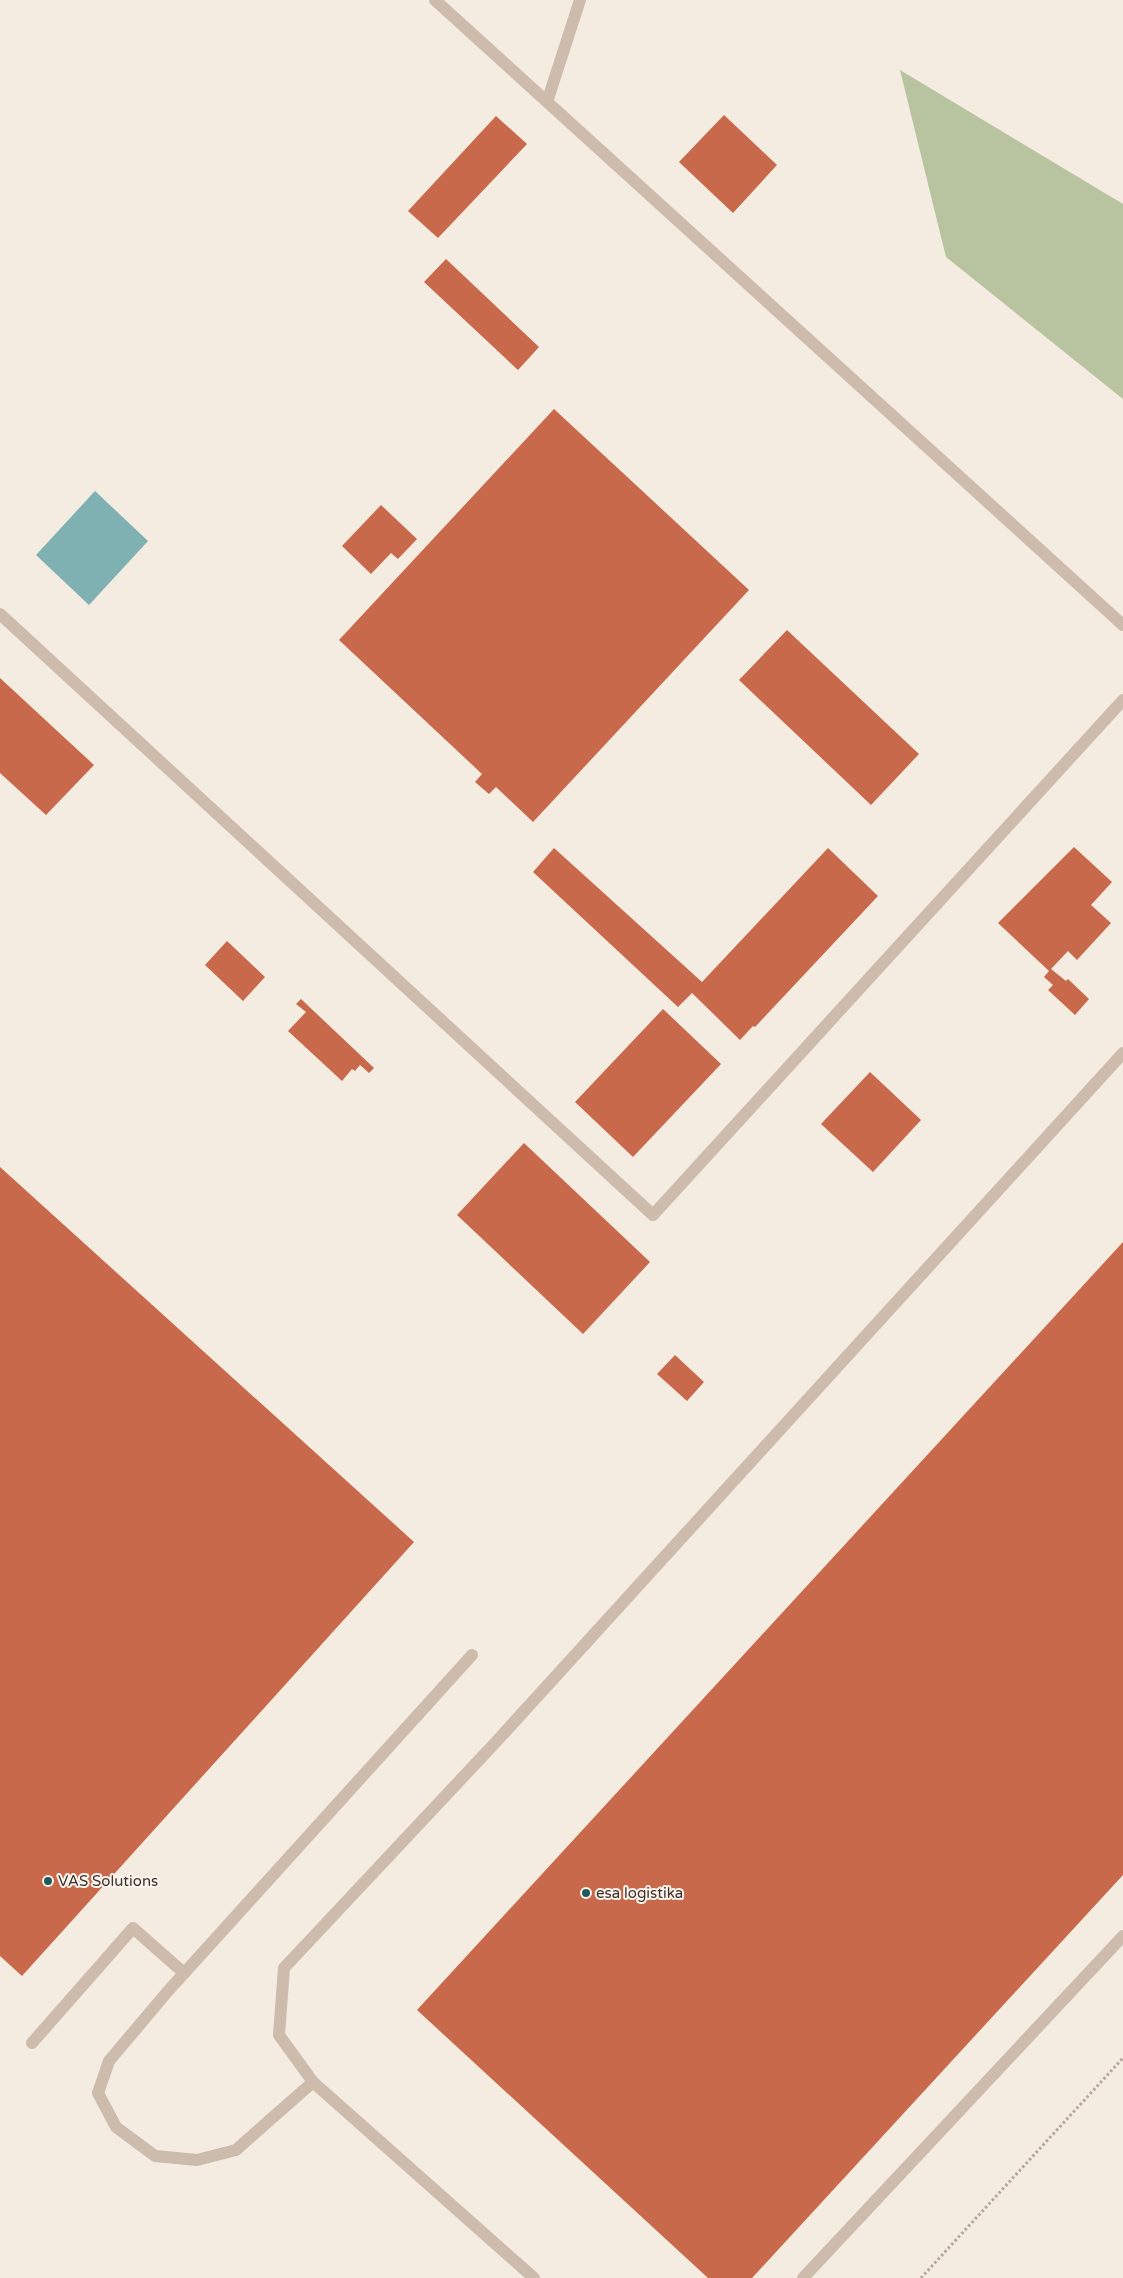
<svg xmlns="http://www.w3.org/2000/svg" width="1123" height="2278" font-family="'Varela Round',sans-serif">
  <style>
    .green { fill: #b8c4a0 }
    .water { fill: #7fb0b2 }
    .building { fill: #c8694b }
    .lines { fill: none; stroke-linecap: round; stroke-linejoin: round }
    .path { stroke: #b9a596; stroke-width: 3; stroke-dasharray: 2.5 2.5; stroke-linecap: butt }
    .service { stroke: #cdbbac; stroke-width: 12 }
    .poi-dot { fill: #1f5a5e; stroke: #fbf5ee; stroke-width: 2 }
    .labels { text-anchor: middle; stroke-width: 4; stroke-linejoin: round; paint-order: stroke }
    .poi-label { font-size: 15px; fill: #3b302b; stroke: #fbf5ee; text-anchor: start }
  </style>
  <rect width="100%" height="100%" fill="#f4ebe1"/>
  <!-- green -->
  <path class="green" d="M900,70L1123,204V399L946,257Z"/>
  <!-- water -->
  <path class="water" d="M95,491L148,541L89,605L36,555Z"/>
  <!-- building -->
  <path class="building" d="M724,115L777,165L733,213L679,162Z
    M496,116L527,144L438,238L408,211Z
    M446,259L539,347L518,370L424,282Z
    M554,409L749,590L533,822L496,787L489,794L475,782L482,774L339,640Z
    M381,505L417,539L398,559L391,553L371,574L342,546Z
    M787,630L919,754L871,805L739,680Z
    M0,678L94,765L46,815L0,773Z
    M1074,847L1112,882L1091,905L1111,923L1077,960L1068,951L1051,969L1066,981L1068,979L1089,999L1075,1015L1048,990L1053,985L1044,977L1049,971L998,923Z
    M554,848L702,982L828,848L878,896L755,1027L753,1026L740,1040L692,993L678,1007L533,872Z
    M227,941L265,977L243,1001L205,965Z
    M301,999L374,1068L369,1073L360,1065L355,1071L352,1069L342,1081L288,1031L306,1012L296,1004Z
    M663,1009L721,1064L633,1157L575,1102Z
    M870,1072L921,1120L873,1172L821,1124Z
    M524,1143L650,1262L583,1334L457,1215Z
    M0,1167L414,1542L22,1976L0,1956Z
    M1123,1242V1875L752,2278H708L417,2010Z
    M675,1355L704,1382L687,1401L657,1374Z"/>
  <g class="lines">
    <!-- path -->
    <path class="path" d="M921,2278L1123,2058"/>
    <!-- service -->
    <path class="service" d="M435,0L1123,625
      M547,102L580,0
      M0,614L653,1215L1123,700
      M32,2043L133,1928L184,1973
      M313,2082L236,2150L197,2160L155,2156L116,2127L98,2093L109,2061L168,1991L472,1655
      M534,2278L313,2082L279,2035L284,1968L495,1743L1123,1053
      M803,2278L1123,1936"/>
  </g>
  <!-- markers -->
  <g class="poi-dot">
    <circle cx="48" cy="1881" r="5"/>
    <circle cx="586" cy="1893" r="5"/>
  </g>
  <g class="labels">
    <!-- poi labels -->
    <g class="poi-label">
      <text x="58" y="1886">VAS Solutions</text>
      <text x="596" y="1898">esa logistika</text>
    </g>
  </g>
</svg>
